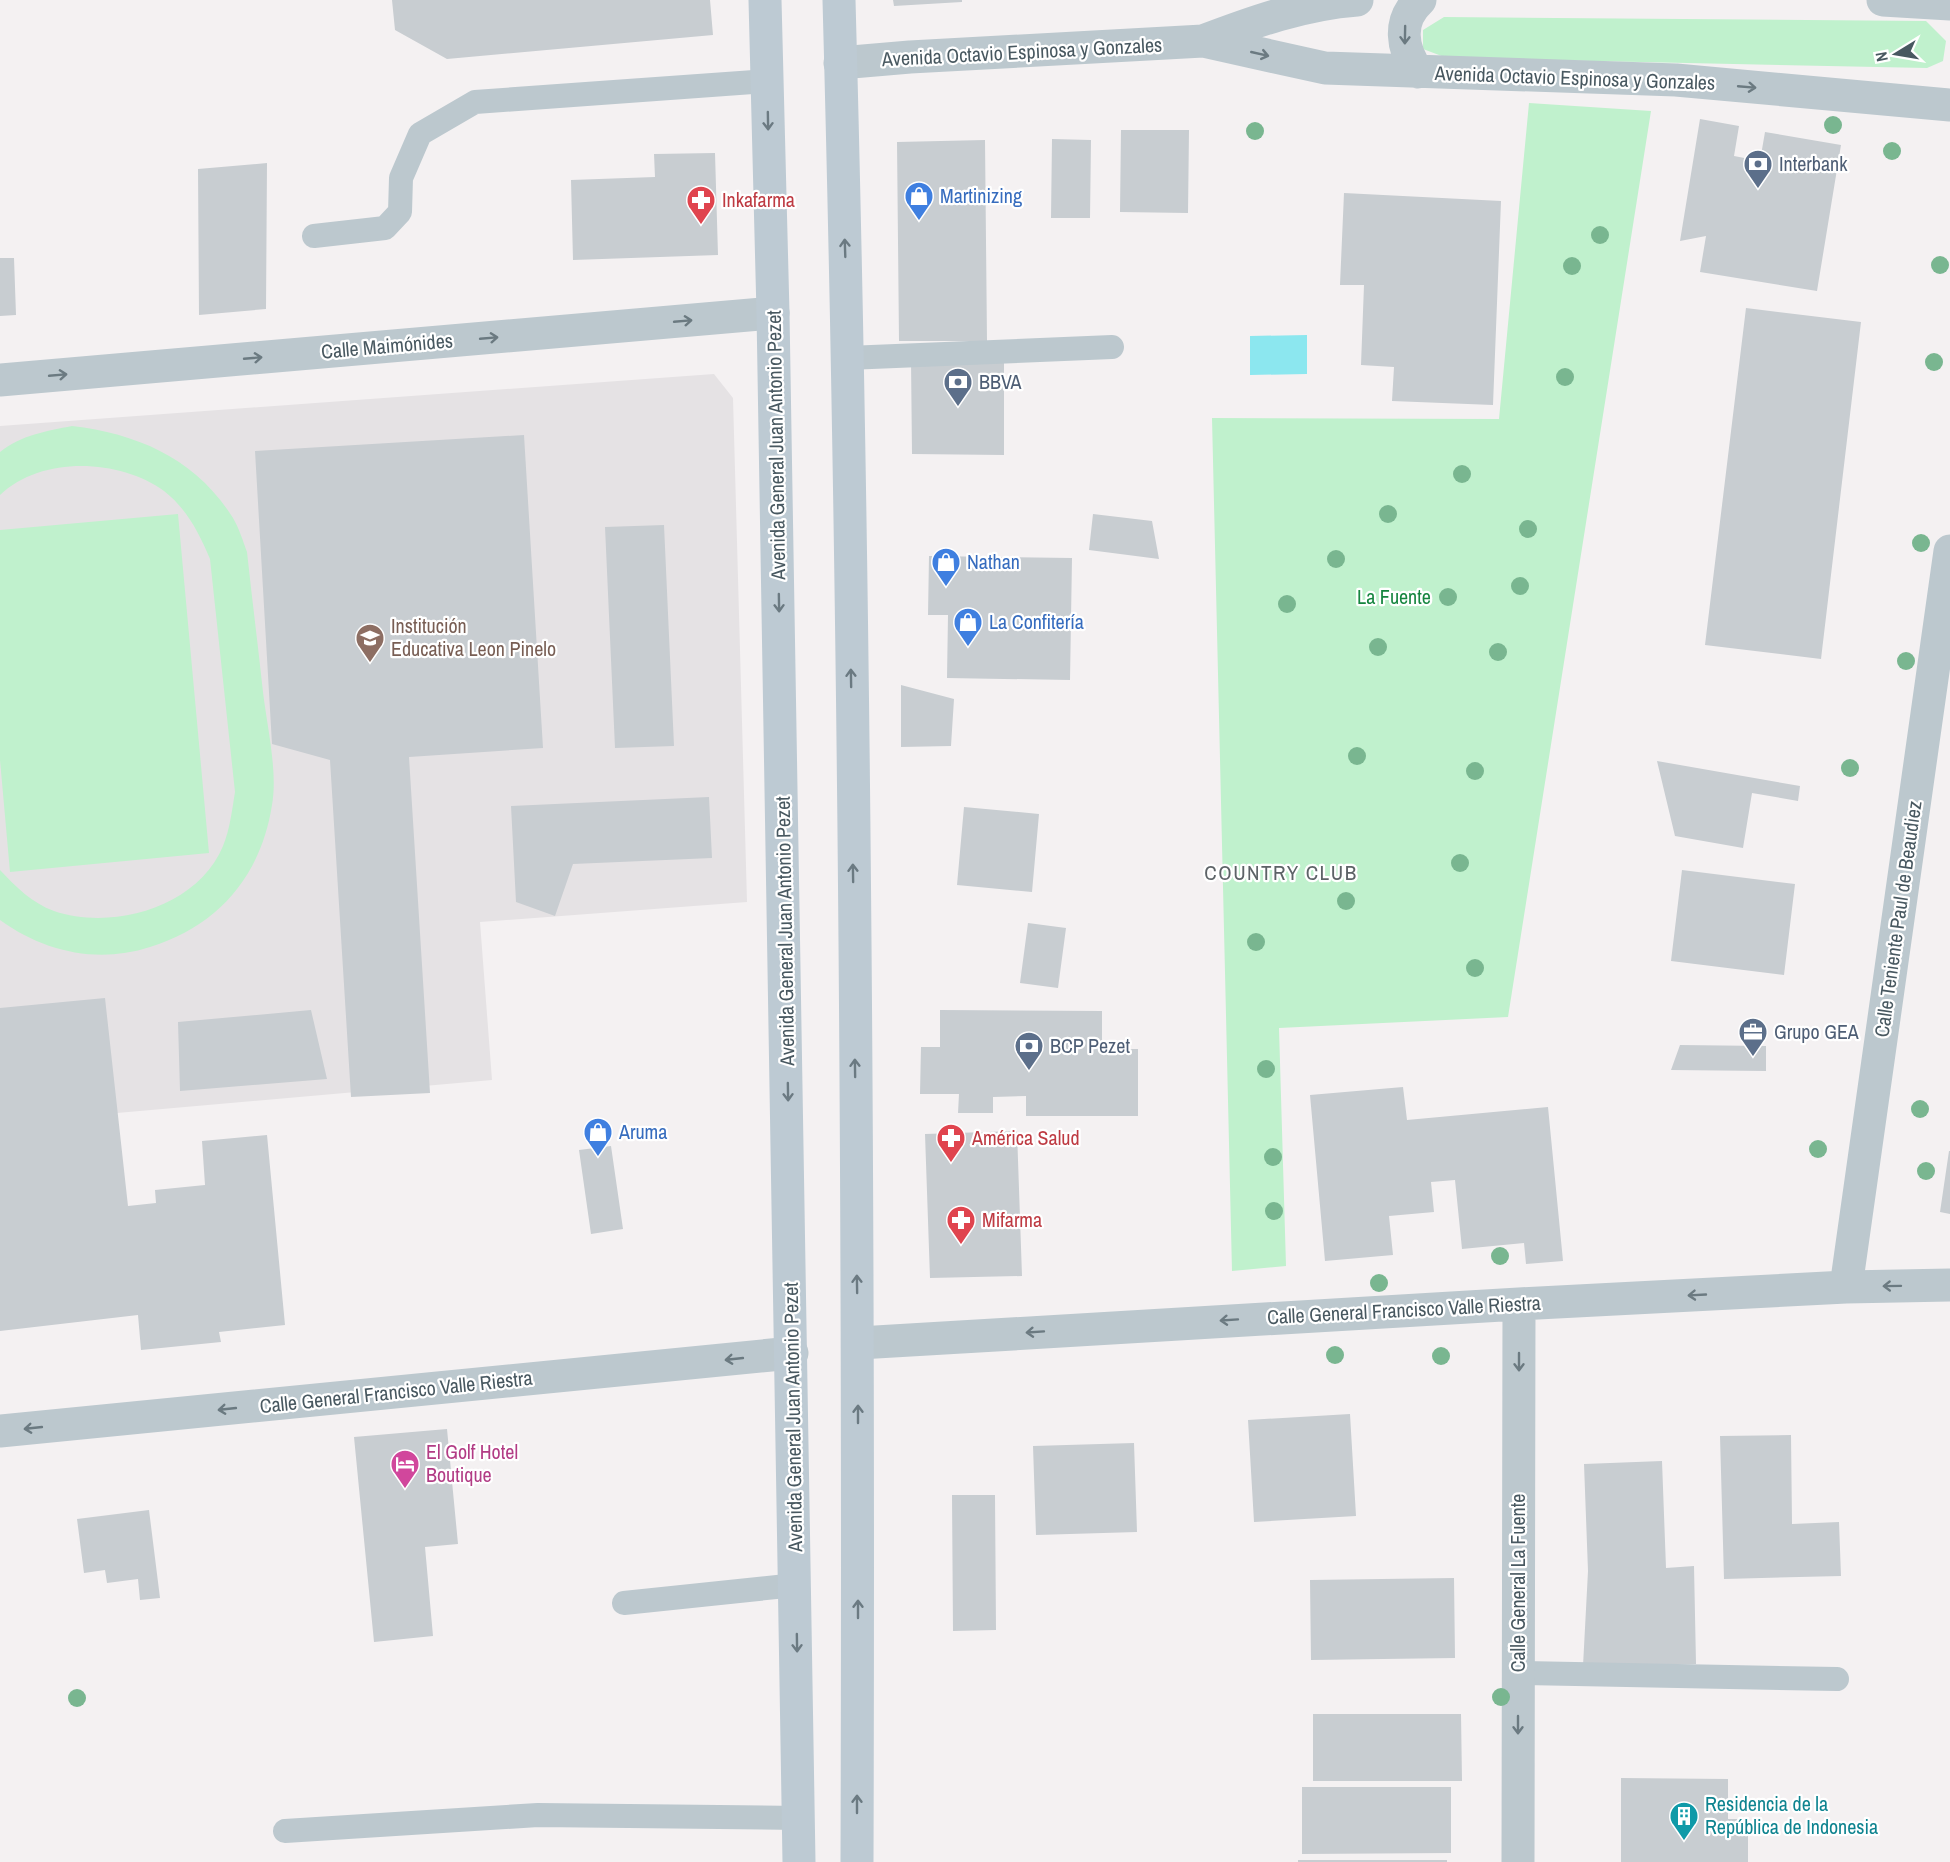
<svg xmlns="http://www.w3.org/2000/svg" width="1950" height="1862" font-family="'Archivo Narrow',sans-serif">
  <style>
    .education { fill: #e5e2e4 }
    .green { fill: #c0f1cd }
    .water { fill: #8ce7ef }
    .building { fill: #c8cdd1 }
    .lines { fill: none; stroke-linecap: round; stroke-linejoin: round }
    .lane { stroke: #bcc8ce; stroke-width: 24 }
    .street { stroke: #bcc8ce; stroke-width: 33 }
    .secondary { stroke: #bdcad3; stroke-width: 33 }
    .tree { fill: #79b690 }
    .oneway { stroke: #6b7a81 }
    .oneway2 { stroke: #6b7a82 }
    .labels { text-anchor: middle; stroke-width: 4.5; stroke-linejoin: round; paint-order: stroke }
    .street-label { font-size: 20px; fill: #485860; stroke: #fff }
    .service-label { font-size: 20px; fill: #4e5e75; stroke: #fff; text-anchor: start }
    .shop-label { font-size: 20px; fill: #366cbe; stroke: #fff; text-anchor: start }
    .health-label { font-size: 20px; fill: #be3a42; stroke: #fff; text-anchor: start }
    .park-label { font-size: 20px; fill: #15853f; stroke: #fff }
    .education-label { font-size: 20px; fill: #785e54; stroke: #fff; text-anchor: start }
    .hotel-label { font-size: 20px; fill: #b23c85; stroke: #fff; text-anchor: start }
    .culture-label { font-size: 20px; fill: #0d838f; stroke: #fff; text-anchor: start }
    .neighbourhood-label { font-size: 21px; letter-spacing: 1.5px; fill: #5d6367; stroke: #fff }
  </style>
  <rect width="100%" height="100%" fill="#f4f1f2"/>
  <!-- education -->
  <path class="education" d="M714,374L733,398L747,902L480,922L492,1080L117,1113L0,1008V426Z"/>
  <!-- green -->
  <path class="green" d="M1444,17L1926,21L1946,41L1943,61L1927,68L1447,58L1423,49V30Z
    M1529,103L1651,111L1508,1017L1279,1028L1286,1266L1232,1271L1212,418L1499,419Z
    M72,426C139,434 196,459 233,518C239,528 243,541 247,552C252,599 258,645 263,692C267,726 278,772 272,805C261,876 218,926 150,947C98,964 44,952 0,920V870C16,887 32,903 54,911C113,931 198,907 223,846C230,829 232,810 235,792L210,559C199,533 187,509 164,491C120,459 42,455 0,495V452C21,435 47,431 72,426Z
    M178,514L209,853L10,872L0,760V530Z"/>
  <!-- water -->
  <path class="water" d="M1307,335V374L1250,375V336Z"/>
  <!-- building -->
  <path class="building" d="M392,0H710L713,35L447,59L395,30Z
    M893,0H962V2L894,6Z
    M1700,119L1739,126L1734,156L1760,161L1765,132L1841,145L1817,291L1700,272L1706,236L1680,241Z
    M1121,130H1189L1188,213L1120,212Z
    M1052,139L1091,140L1090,218H1051Z
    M985,140L987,341H899L897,142Z
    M715,153L718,255L573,260L571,180L655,177L654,154Z
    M267,163L266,309L199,315L198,169Z
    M1344,193L1501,201L1493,405L1392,401L1394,367L1361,365L1364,285H1340Z
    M0,258H14L16,315L0,316Z
    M1746,308L1861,322L1821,659L1705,645Z
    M1004,359V455L912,454L911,360Z
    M524,435L543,748L409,757L430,1093L351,1097L330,760L272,744L255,451Z
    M1093,514L1152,521L1159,559L1089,550Z
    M664,525L674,746L615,748L605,527Z
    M929,556L1072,558L1070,680L947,678L948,615H928Z
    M901,685L954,699L951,746L901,747Z
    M1657,761L1800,786L1798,801L1752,793L1743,848L1675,836Z
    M709,797L712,858L573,864L555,916L516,902L511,806Z
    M964,807L1039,814L1032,892L957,885Z
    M1682,870L1795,884L1784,975L1671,961Z
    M1028,923L1066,928L1058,988L1020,983Z
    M105,998L128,1206L156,1203L155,1190L205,1185L202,1141L267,1135L285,1325L219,1332L221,1342L141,1350L138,1315L0,1331V1008Z
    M311,1010L327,1079L180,1091L178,1022Z
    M940,1010L1102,1011V1049H1138V1116H1026V1096L993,1097V1113H958L959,1094H920L921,1047H940Z
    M1680,1045L1766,1046V1071L1671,1070Z
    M1403,1087L1407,1120L1548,1107L1563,1261L1526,1264L1524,1243L1462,1249L1455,1180L1431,1182L1434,1212L1389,1216L1393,1255L1325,1261L1310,1095Z
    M1017,1131L1022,1276L930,1278L925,1134Z
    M611,1146L623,1229L591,1234L579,1150Z
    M1949,1151H1950V1214L1940,1212Z
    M1350,1414L1356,1516L1254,1522L1248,1420Z
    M447,1429L458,1544L425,1547L433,1636L374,1642L354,1437Z
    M1791,1435L1792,1524L1839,1522L1841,1576L1724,1579L1720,1436Z
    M1134,1443L1137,1532L1036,1535L1033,1446Z
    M1662,1461L1666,1568L1694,1566L1696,1664L1583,1666L1588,1571L1584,1464Z
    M952,1495H995L996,1630L953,1631Z
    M149,1510L160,1598L140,1600L138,1579L107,1583L105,1570L84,1573L77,1519Z
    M1454,1578L1455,1658L1311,1660L1310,1580Z
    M1313,1714H1461L1462,1781H1313Z
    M1621,1778L1728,1779V1819H1748V1862H1621Z
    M1302,1787H1451V1853L1302,1854Z
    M1298,1860H1447V1862H1298Z"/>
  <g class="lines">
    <!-- lane -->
    <path class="lane" d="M314,236L385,228L400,212L401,178L420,134L475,102L767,81
      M847,358L1112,347
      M624,1603L796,1585
      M1518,1673L1837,1679
      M285,1831L538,1815L800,1818"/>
    <!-- street -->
    <path class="street" d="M1883,0L1950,4
      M1203,41C1253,22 1303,4 1357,0
      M840,63L910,57L1203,41L1325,68L1676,80L1950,105
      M1418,72C1402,49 1397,21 1420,0
      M0,380L773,313
      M1846,1287L1950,551
      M859,1343L1519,1304L1846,1287L1950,1285
      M0,1431L792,1353
      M1518,1862L1519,1304"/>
    <!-- secondary -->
    <path class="secondary" d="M765,0L773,313L799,1862
      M839,0C856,620 859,1241 857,1862"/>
  </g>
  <!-- trees -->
  <g class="tree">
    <circle cx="1833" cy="125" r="9"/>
    <circle cx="1255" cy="131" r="9"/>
    <circle cx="1892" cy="151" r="9"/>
    <circle cx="1600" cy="235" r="9"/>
    <circle cx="1940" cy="265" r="9"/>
    <circle cx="1572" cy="266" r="9"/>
    <circle cx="1934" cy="362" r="9"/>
    <circle cx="1565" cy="377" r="9"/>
    <circle cx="1462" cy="474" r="9"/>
    <circle cx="1388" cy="514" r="9"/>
    <circle cx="1528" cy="529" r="9"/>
    <circle cx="1921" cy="543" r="9"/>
    <circle cx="1336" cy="559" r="9"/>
    <circle cx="1520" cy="586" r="9"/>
    <circle cx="1448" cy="597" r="9"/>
    <circle cx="1287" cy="604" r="9"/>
    <circle cx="1378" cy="647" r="9"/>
    <circle cx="1498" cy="652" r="9"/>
    <circle cx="1906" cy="661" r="9"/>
    <circle cx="1357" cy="756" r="9"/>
    <circle cx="1850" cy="768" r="9"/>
    <circle cx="1475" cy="771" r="9"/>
    <circle cx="1460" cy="863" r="9"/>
    <circle cx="1346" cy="901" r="9"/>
    <circle cx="1256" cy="942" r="9"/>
    <circle cx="1475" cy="968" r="9"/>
    <circle cx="1266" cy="1069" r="9"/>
    <circle cx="1920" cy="1109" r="9"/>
    <circle cx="1818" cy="1149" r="9"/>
    <circle cx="1273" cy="1157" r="9"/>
    <circle cx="1926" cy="1171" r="9"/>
    <circle cx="1274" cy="1211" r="9"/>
    <circle cx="1500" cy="1256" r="9"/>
    <circle cx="1379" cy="1283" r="9"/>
    <circle cx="1335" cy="1355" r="9"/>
    <circle cx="1441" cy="1356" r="9"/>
    <circle cx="1501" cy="1697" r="9"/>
    <circle cx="77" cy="1698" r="9"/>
  </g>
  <!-- one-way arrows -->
  <defs><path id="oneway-shaft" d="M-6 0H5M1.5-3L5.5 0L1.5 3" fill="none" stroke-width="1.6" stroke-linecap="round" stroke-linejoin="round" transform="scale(1.5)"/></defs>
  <g class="oneway">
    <use href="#oneway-shaft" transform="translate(1405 35) rotate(91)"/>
    <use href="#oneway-shaft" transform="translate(1260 54) rotate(13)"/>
    <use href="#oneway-shaft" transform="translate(1747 87) rotate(5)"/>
    <use href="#oneway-shaft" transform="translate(683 321) rotate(-5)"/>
    <use href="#oneway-shaft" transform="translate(489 338) rotate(-5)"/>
    <use href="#oneway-shaft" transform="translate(253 358) rotate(-5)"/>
    <use href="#oneway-shaft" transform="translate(58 375) rotate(-5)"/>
    <use href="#oneway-shaft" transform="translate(1892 1286) rotate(179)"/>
    <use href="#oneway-shaft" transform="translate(1697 1295) rotate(177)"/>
    <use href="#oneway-shaft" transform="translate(1229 1320) rotate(176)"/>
    <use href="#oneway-shaft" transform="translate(1035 1332) rotate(176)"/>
    <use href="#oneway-shaft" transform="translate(734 1359) rotate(174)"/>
    <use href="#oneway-shaft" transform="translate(1519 1362) rotate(90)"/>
    <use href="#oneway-shaft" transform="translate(227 1409) rotate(174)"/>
    <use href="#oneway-shaft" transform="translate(33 1428) rotate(174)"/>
    <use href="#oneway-shaft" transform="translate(1518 1725) rotate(90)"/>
  </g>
  <g class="oneway2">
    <use href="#oneway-shaft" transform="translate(768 121) rotate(89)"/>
    <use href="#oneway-shaft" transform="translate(845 248) rotate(-92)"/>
    <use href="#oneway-shaft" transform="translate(779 603) rotate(89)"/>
    <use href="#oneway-shaft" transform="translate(851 678) rotate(-91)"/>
    <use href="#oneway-shaft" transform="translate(853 873) rotate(-91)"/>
    <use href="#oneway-shaft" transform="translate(855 1068) rotate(-91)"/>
    <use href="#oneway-shaft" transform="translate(788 1092) rotate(89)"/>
    <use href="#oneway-shaft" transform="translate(857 1284) rotate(-91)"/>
    <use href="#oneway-shaft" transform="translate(858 1414) rotate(-90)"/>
    <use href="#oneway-shaft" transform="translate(858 1609) rotate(-90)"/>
    <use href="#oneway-shaft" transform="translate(797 1643) rotate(89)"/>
    <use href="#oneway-shaft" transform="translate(857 1804) rotate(-90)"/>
  </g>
  <!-- icons -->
  <defs>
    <g id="bank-pin" transform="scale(1.5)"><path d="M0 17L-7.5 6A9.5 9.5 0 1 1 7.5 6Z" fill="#5c6f8a" stroke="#fff"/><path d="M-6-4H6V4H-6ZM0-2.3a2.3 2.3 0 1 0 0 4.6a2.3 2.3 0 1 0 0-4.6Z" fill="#fff"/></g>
    <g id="shop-pin" transform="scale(1.5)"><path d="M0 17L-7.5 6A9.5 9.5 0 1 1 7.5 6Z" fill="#3f7fe0" stroke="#fff"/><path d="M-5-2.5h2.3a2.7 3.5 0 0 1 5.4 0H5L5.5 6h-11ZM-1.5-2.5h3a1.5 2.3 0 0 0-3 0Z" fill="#fff"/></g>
    <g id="pharmacy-pin" transform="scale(1.5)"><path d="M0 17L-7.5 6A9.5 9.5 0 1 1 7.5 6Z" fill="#e0444e" stroke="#fff"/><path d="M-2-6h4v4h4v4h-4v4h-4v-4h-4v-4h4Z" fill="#fff"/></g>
    <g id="school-pin" transform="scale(1.5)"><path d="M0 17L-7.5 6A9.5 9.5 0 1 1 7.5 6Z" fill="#8d6e63" stroke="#fff"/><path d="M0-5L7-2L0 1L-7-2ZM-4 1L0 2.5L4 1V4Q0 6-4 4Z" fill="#fff"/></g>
    <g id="office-pin" transform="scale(1.5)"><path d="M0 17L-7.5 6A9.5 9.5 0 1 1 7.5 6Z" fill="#5c6f8a" stroke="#fff"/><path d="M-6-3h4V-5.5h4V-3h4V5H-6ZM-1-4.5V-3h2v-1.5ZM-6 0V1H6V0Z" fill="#fff"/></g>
    <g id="hotel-pin" transform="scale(1.5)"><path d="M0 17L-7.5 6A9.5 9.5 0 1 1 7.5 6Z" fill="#d1479c" stroke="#fff"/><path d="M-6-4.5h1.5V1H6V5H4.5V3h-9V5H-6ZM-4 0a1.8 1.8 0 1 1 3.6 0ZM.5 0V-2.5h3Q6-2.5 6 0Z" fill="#fff"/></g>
    <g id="building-pin" transform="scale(1.5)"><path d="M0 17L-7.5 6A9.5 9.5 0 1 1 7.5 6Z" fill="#0f9aa8" stroke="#fff"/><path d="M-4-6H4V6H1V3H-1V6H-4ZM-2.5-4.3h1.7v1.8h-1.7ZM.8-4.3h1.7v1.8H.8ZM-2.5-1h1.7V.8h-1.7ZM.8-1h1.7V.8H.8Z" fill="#fff"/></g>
  </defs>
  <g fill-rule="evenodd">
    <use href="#bank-pin" x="1758" y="164"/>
    <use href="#shop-pin" x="919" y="196"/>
    <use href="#pharmacy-pin" x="701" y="200"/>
    <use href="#bank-pin" x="958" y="382"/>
    <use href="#shop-pin" x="946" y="562"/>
    <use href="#shop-pin" x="968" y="622"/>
    <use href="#school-pin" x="370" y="638"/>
    <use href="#office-pin" x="1753" y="1032"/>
    <use href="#bank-pin" x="1029" y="1046"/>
    <use href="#shop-pin" x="598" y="1132"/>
    <use href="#pharmacy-pin" x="951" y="1138"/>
    <use href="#pharmacy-pin" x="961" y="1220"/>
    <use href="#hotel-pin" x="405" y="1464"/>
    <use href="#building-pin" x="1684" y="1816"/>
  </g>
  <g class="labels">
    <!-- street labels -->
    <g class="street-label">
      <text transform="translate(1022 52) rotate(-3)" y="7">Avenida Octavio Espinosa y Gonzales</text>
      <text transform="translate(1575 78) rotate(2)" y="7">Avenida Octavio Espinosa y Gonzales</text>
      <text transform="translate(387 346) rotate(-5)" y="7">Calle Maimónides</text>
      <text transform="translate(776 445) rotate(-91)" y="7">Avenida General Juan Antonio Pezet</text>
      <text transform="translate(1898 919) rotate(-82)" y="7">Calle Teniente Paul de Beaudiez</text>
      <text transform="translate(785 931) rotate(-91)" y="7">Avenida General Juan Antonio Pezet</text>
      <text transform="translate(1404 1310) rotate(-3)" y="7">Calle General Francisco Valle Riestra</text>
      <text transform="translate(396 1392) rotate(-6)" y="7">Calle General Francisco Valle Riestra</text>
      <text transform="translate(793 1417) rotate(-91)" y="7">Avenida General Juan Antonio Pezet</text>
      <text transform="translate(1518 1583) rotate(-90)" y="7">Calle General La Fuente</text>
    </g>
    <!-- service labels -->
    <g class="service-label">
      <text x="1779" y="171">Interbank</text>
      <text x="979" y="389">BBVA</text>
      <text x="1774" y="1039">Grupo GEA</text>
      <text x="1050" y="1053">BCP Pezet</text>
    </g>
    <!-- shop labels -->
    <g class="shop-label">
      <text x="940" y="203">Martinizing</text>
      <text x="967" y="569">Nathan</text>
      <text x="989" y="629">La Confitería</text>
      <text x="619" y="1139">Aruma</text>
    </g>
    <!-- health labels -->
    <g class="health-label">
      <text x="722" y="207">Inkafarma</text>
      <text x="972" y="1145">América Salud</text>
      <text x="982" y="1227">Mifarma</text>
    </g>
    <!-- park labels -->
    <g class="park-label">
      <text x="1394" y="604">La Fuente</text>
    </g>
    <!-- education labels -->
    <g class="education-label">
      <text x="391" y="633">Institución<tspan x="391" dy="23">Educativa Leon Pinelo</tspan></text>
    </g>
    <!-- hotel labels -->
    <g class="hotel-label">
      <text x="426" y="1459">El Golf Hotel<tspan x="426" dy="23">Boutique</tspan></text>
    </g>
    <!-- culture labels -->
    <g class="culture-label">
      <text x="1705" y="1811">Residencia de la<tspan x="1705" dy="23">República de Indonesia</tspan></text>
    </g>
    <!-- neighbourhood labels -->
    <g class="neighbourhood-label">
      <text x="1281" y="880">COUNTRY CLUB</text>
    </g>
  </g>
  <!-- north arrow -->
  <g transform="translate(1896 54) rotate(259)" stroke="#ffffff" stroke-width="4.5" paint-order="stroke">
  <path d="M0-4.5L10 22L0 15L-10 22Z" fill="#485860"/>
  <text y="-9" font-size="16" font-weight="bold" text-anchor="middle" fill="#485860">N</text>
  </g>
</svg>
